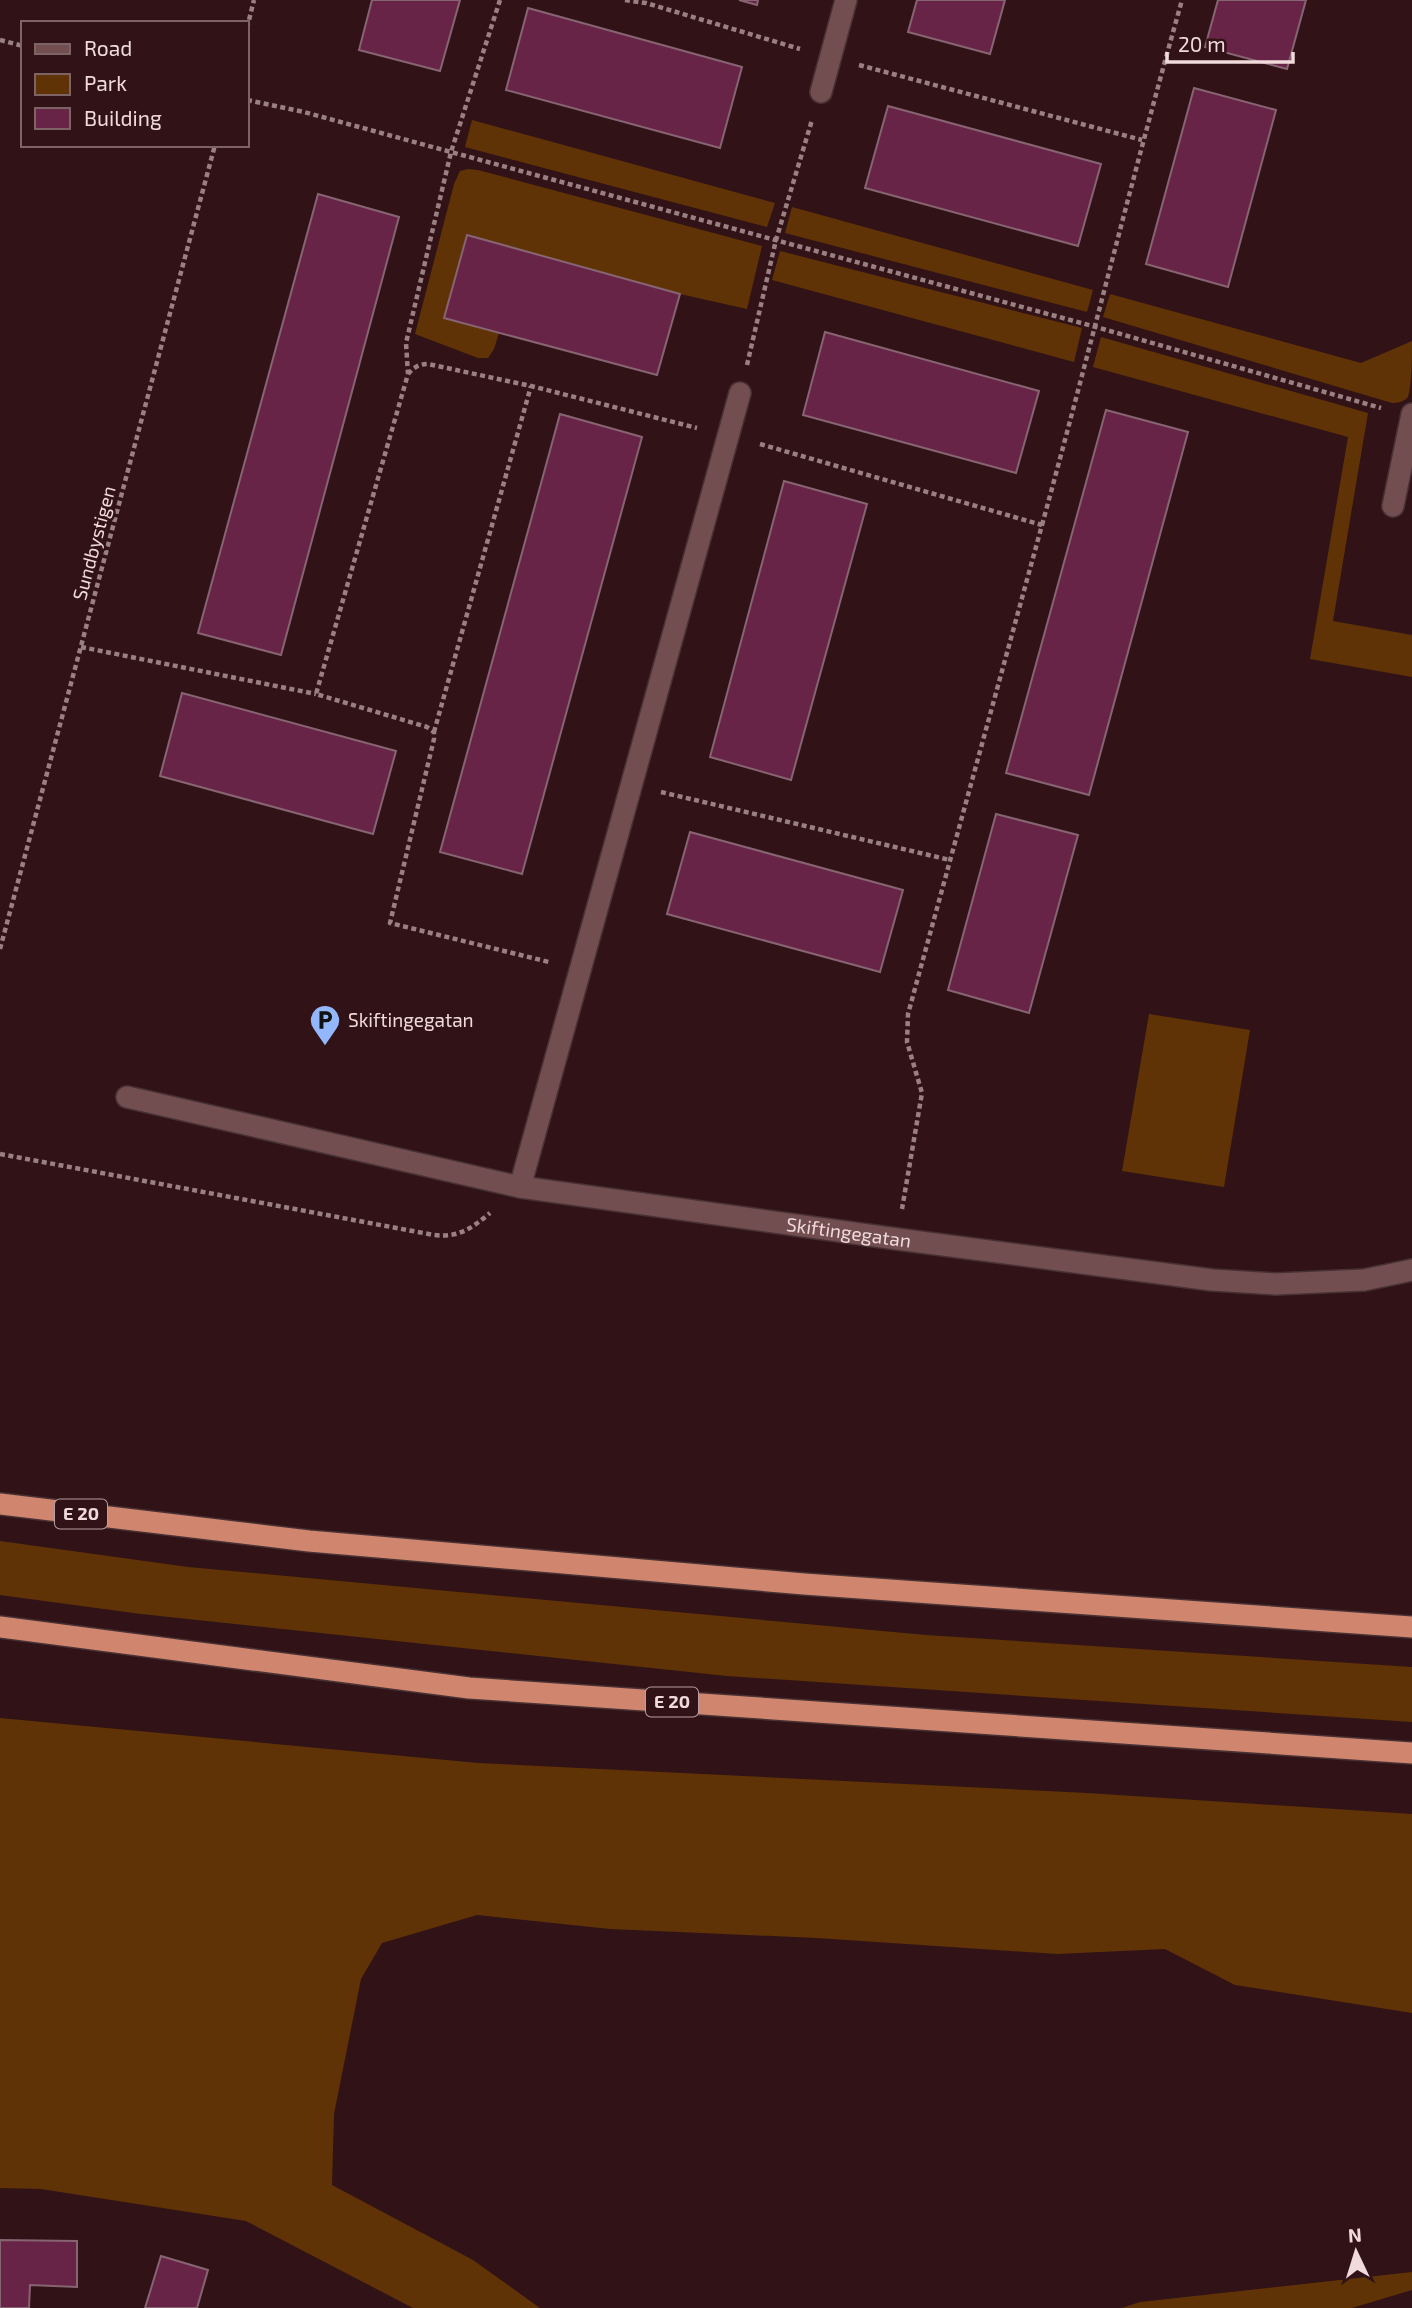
<svg xmlns="http://www.w3.org/2000/svg" width="1412" height="2308" font-family="'Exo 2',sans-serif">
  <style>
    .green { fill: #5f3305 }
    .building { fill: #682446; stroke: #866472; stroke-width: 2 }
    .lines { fill: none; stroke-linecap: round; stroke-linejoin: round }
    .service-casing { stroke: #483133; stroke-width: 24 }
    .minor-casing { stroke: #483133; stroke-width: 24 }
    .motorway-casing { stroke: #483133; stroke-width: 24 }
    .path { stroke: #9a8082; stroke-width: 4.5; stroke-dasharray: 5 3.5; stroke-linecap: butt }
    .service { stroke: #724e51; stroke-width: 21 }
    .minor { stroke: #724e51; stroke-width: 21 }
    .motorway { stroke: #d0856f; stroke-width: 21 }
    .labels { text-anchor: middle; stroke-width: 5; stroke-linejoin: round; paint-order: stroke }
    .shield { fill: #311317; stroke: #b79ea0; stroke-width: 2 }
    .shield-label { font-size: 18px; font-weight: bold; fill: #f0dadb }
    .street-label { font-size: 19px; fill: #f0dadb; stroke: #311317 }
    .poi-label { font-size: 19px; fill: #f0dadb; stroke: #311317; text-anchor: start }
  </style>
  <rect width="100%" height="100%" fill="#311317"/>
  <!-- green -->
  <path class="green" d="M472,120L775,203L767,227L465,147Z
    M468,169L478,170L762,246L747,309L680,294L467,235L499,333L494,349L488,358H478L415,334L454,184L460,171Z
    M792,207L1093,290L1087,312L785,233Z
    M780,251L1082,328L1074,362L772,280Z
    M1110,294L1361,363L1412,341C1412,357 1412,384 1408,397C1404,402 1397,403 1392,403L1103,317Z
    M1101,337L1368,413L1333,621L1412,635V677L1310,659L1348,437L1093,367Z
    M1149,1014L1250,1030L1224,1187L1122,1171Z
    M0,1541L188,1567L926,1635L1412,1667V1722L727,1676L141,1614L0,1595Z
    M0,1718L478,1763L1087,1793L1412,1814V2013L1235,1985L1165,1949L1057,1954L817,1938L610,1929L477,1915L382,1943L361,1979L334,2114L332,2185L473,2260L540,2308H413L246,2221L41,2189L0,2188Z
    M1412,2272V2290L1352,2308H1122L1140,2302Z"/>
  <!-- building -->
  <path class="building" d="M372,0H460L440,71L359,50Z
    M739,0H758L757,5Z
    M917,0H1005L990,54L908,32Z
    M1218,0H1306L1287,69L1205,47Z
    M528,8L742,67L720,148L506,90Z
    M1194,88L1276,110L1228,287L1146,264Z
    M888,106L1101,164L1078,246L865,188Z
    M318,194L399,217L281,655L198,633Z
    M467,235L680,294L657,375L444,318Z
    M825,332L1039,391L1016,473L803,415Z
    M1106,410L1188,432L1089,795L1006,773Z
    M560,414L642,437L522,874L440,852Z
    M784,481L867,504L791,780L710,757Z
    M182,693L396,751L373,834L160,776Z
    M996,814L1078,835L1029,1013L948,990Z
    M690,832L903,890L880,972L667,914Z
    M0,2240L77,2241V2287L30,2285L29,2308H0Z
    M161,2256L208,2270L197,2308H145Z"/>
  <g class="lines">
    <!-- service casing -->
    <g class="service-casing">
      <path id="service" d="M821,92L846,0
        M1393,506L1412,414
        M520,1187L740,393"/>
    </g>
    <!-- minor casing -->
    <g class="minor-casing">
      <g id="minor">
        <path id="s1" d="M127,1097L520,1187L897,1239L1212,1280L1276,1284L1364,1280L1412,1270"/>
      </g>
    </g>
    <!-- motorway casing -->
    <g class="motorway-casing">
      <path id="motorway" d="M0,1504L309,1541L804,1584L1412,1627
        M0,1627L469,1688L1412,1753"/>
    </g>
    <!-- path -->
    <path class="path" d="M500,0L451,152L406,343L408,374L316,694L427,727L434,732V739L390,923L549,962
      M625,0L646,3L800,49
      M247,28L254,0
      M0,40L23,46
      M859,65L1142,140
      M247,100L304,112L451,152L1096,327L1381,408
      M747,365L776,240L812,120
      M408,374C414,367 419,364 428,364L531,386L697,428
      M760,444L1042,525L908,1014L907,1042L922,1093L902,1209
      M1042,525C1090,350 1133,174 1182,0
      M81,647L316,694
      M434,732L531,386
      M661,792L950,860
      M0,949L215,145
      M0,1154L434,1235C459,1238 472,1228 490,1213"/>
    <!-- service -->
    <use href="#service" class="service"/>
    <!-- minor -->
    <use href="#minor" class="minor"/>
    <!-- motorway -->
    <use href="#motorway" class="motorway"/>
  </g>
  <!-- icons -->
  <defs>
    <g id="parking-pin" transform="scale(1.575)"><path d="M0 17L-7.5 6A9.5 9.5 0 1 1 7.5 6Z" fill="#93b7fd" stroke="#311317"/><path d="M-3.5-5.5H1a3.5 3.5 0 0 1 0 7H-1V5.5H-3.5ZM-1-3.4V-.6H.8a1.4 1.4 0 0 0 0-2.8Z" fill="#111"/></g>
  </defs>
  <g fill-rule="evenodd">
    <use href="#parking-pin" x="325" y="1020"/>
  </g>
  <g class="labels">
    <!-- shield labels -->
    <g class="shield">
      <rect x="55" y="1499.5" width="52" height="29" rx="5"/>
      <rect x="646" y="1687.5" width="52" height="29" rx="5"/>
    </g>
    <g class="shield-label">
      <text x="81" y="1520">E 20</text>
      <text x="672" y="1708">E 20</text>
    </g>
    <!-- street labels -->
    <g class="street-label">
      <text transform="translate(94 543) rotate(-75)" y="7">Sundbystigen</text>
      <text dy="7" stroke="none"><textPath href="#s1" startOffset="735">Skiftingegatan</textPath></text>
    </g>
    <!-- poi labels -->
    <g class="poi-label">
      <text x="348" y="1027">Skiftingegatan</text>
    </g>
  </g>
  <!-- legend -->
  <rect x="21" y="21" width="228" height="126" fill="#311317" stroke="#7d6365" stroke-width="2"/>
  <rect x="35" y="44" width="35" height="10" fill="#724e51" stroke="#7d6365" stroke-width="2"/>
  <text x="84" y="56" font-size="21" fill="#f0dadb">Road</text>
  <rect x="35" y="74" width="35" height="21" fill="#5f3305" stroke="#7d6365" stroke-width="2"/>
  <text x="84" y="91" font-size="21" fill="#f0dadb">Park</text>
  <rect x="35" y="108" width="35" height="21" fill="#682446" stroke="#7d6365" stroke-width="2"/>
  <text x="84" y="126" font-size="21" fill="#f0dadb">Building</text>
  <!-- north arrow -->
  <g transform="translate(1356 2252) rotate(356)" stroke="#311317" stroke-width="5" paint-order="stroke">
  <path d="M0-5L12 26L0 18L-12 26Z" fill="#f0dadb"/>
  <text y="-10" font-size="19" font-weight="bold" text-anchor="middle" fill="#f0dadb">N</text>
  </g>
  <!-- scale -->
  <path d="M1167 52v10h126v-10" fill="none" stroke="#f0dadb" stroke-width="3.5"/>
  <text x="1178" y="52" font-size="21" fill="#f0dadb" stroke="#311317" stroke-width="5" paint-order="stroke">20 m</text>
</svg>
